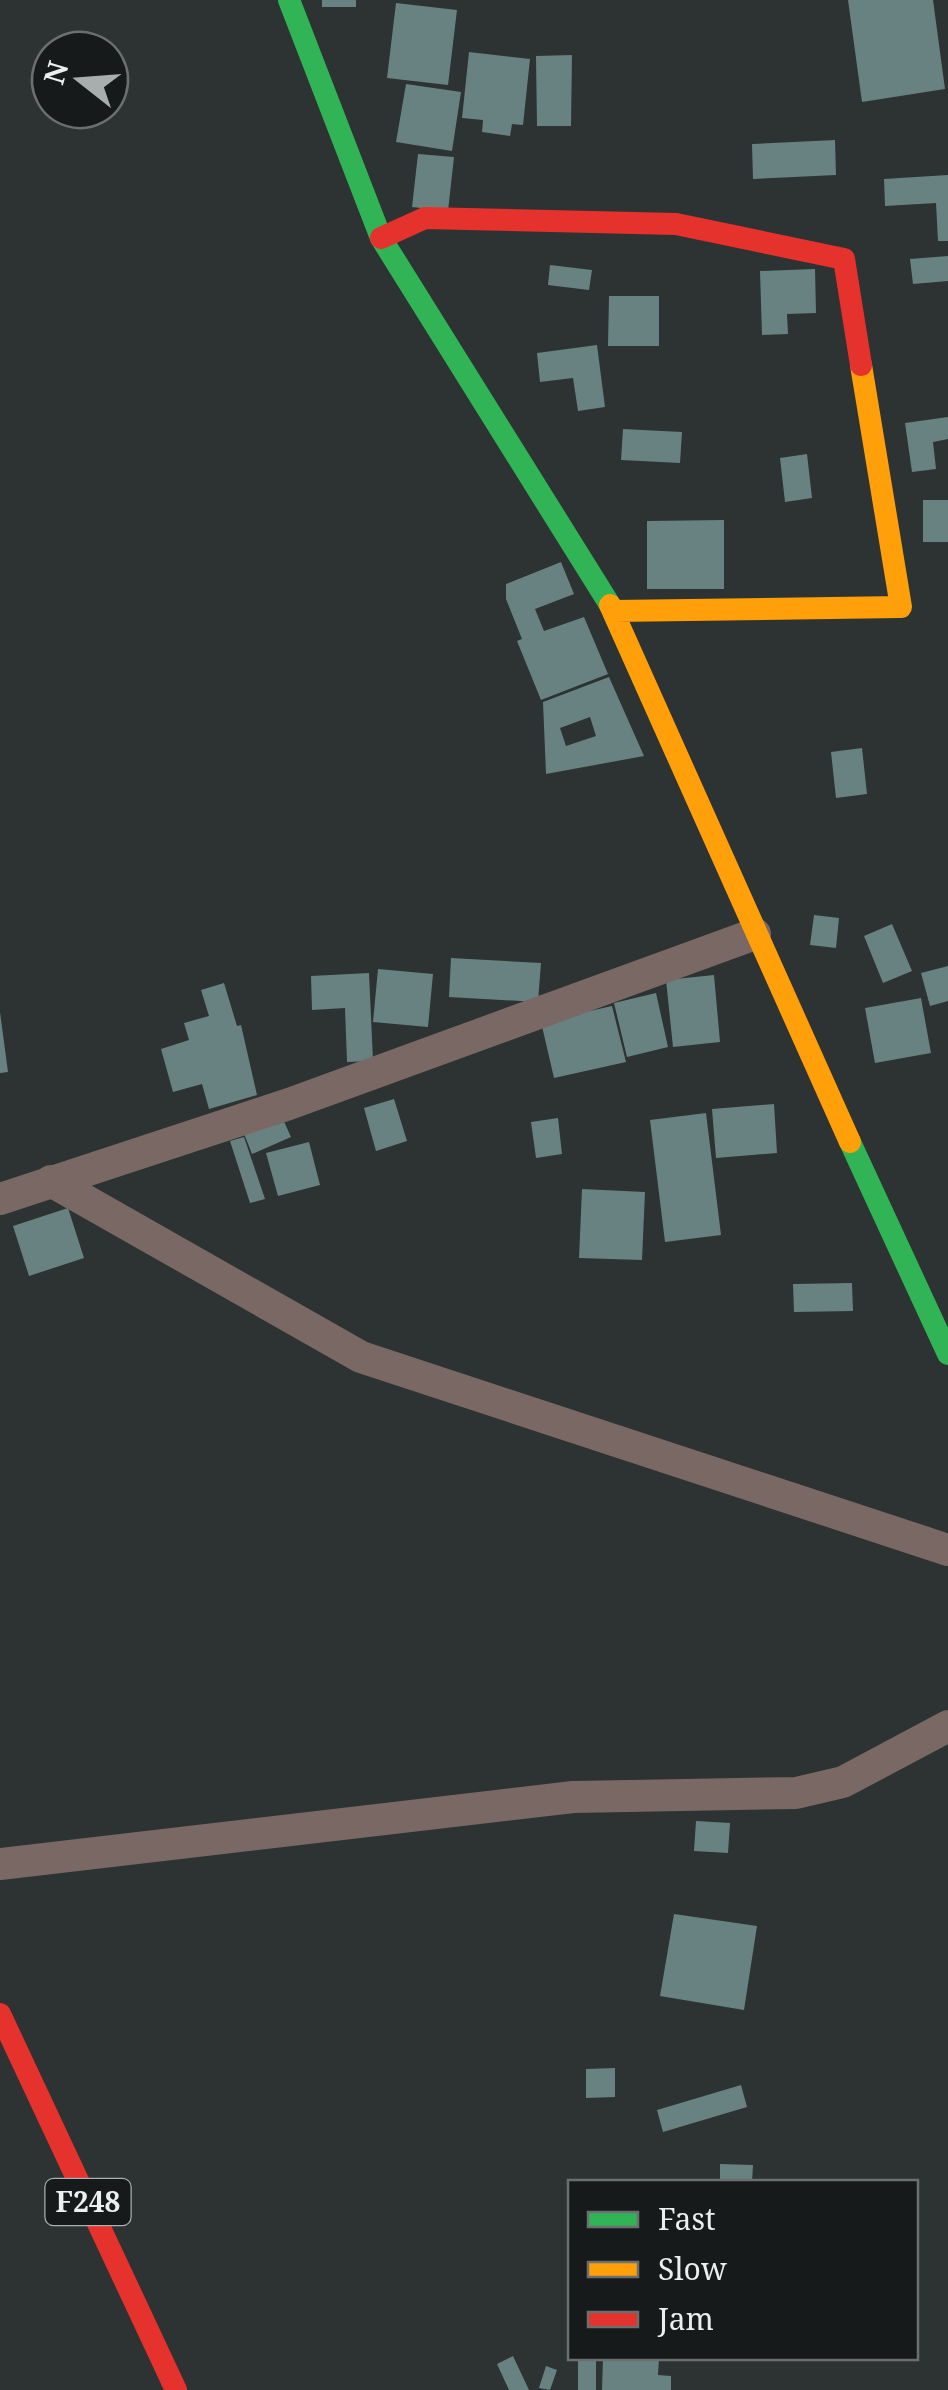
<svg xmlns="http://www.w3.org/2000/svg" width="948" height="2390" font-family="'Noto Serif',serif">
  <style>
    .building { fill: #688282; fill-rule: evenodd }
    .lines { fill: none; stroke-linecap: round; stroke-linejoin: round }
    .street { stroke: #796864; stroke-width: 32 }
    .fast { stroke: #30b455; stroke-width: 22 }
    .slow { stroke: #ff9f0a; stroke-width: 22 }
    .jam { stroke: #e5322d; stroke-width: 22 }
    .labels { text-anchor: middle; stroke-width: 10; stroke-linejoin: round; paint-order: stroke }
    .shield { fill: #171a1a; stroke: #abafaf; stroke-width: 2.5 }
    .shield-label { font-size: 28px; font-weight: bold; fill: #ebefef }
  </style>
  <rect width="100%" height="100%" fill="#2d3232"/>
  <!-- building -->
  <path class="building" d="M322,0H356V7H322Z
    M848,0H933L945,89L862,102Z
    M396,3L457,10L448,85L387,78Z
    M469,52L530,59L523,125L512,124L510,136L482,132L483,120L462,118Z
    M572,55L571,126H537L536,56Z
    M406,84L461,92L452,151L396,142Z
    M835,140L836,175L753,179L752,144Z
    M418,154L454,157L448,211L412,207Z
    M948,175V241H938L936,203L885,206L884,179Z
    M948,256V281L913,284L910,259Z
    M550,265L592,270L589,290L548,285Z
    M815,269L816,313L787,314L788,334L762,335L760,271Z
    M609,296H659V346H608Z
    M597,345L605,407L578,411L573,378L540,382L537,353Z
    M948,417V439L933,442L936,469L912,472L905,423Z
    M623,429L682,432L680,463L621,460Z
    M807,454L812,498L785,502L780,458Z
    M923,500H948V542H923Z
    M724,520V589H647V521Z
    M561,562L574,594L535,609L544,631L584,617L608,674L541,700L517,641L522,639L506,599V584Z
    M609,677L644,756L546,774L543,702ZM590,717L596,736L566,746L560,728Z
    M862,748L867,794L836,798L831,752Z
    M814,915L839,918L836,948L810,945Z
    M892,924L912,971L883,983L864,936Z
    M451,958L541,963L538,1002L449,997Z
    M948,966V1001L930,1006L921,973Z
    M378,969L433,974L428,1027L373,1022Z
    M369,973L373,1061L347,1062L345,1008L312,1010L311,976Z
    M714,975L720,1042L673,1047L666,980Z
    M224,983L237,1026L241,1025L257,1095L209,1109L202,1084L173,1092L161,1049L189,1040L184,1023L209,1016L201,990Z
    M656,993L668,1047L627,1057L614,1003Z
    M921,998L931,1053L875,1063L865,1008Z
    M612,1006L626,1062L554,1078L541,1022Z
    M0,1012L8,1072L0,1073Z
    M394,1099L407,1141L376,1151L364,1108Z
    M774,1104L777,1153L716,1158L712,1109Z
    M706,1113L721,1235L665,1242L650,1120Z
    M281,1115L291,1137L252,1154L243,1131Z
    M558,1118L562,1154L536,1158L531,1122Z
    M244,1137L265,1199L250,1203L230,1141Z
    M309,1142L320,1185L278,1196L266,1153Z
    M582,1189L645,1192L642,1260L579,1258Z
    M68,1208L84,1258L29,1276L13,1226Z
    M852,1283L853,1311L794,1312L793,1284Z
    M696,1821L730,1823L728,1853L694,1851Z
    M674,1914L757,1926L744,2010L660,1996Z
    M615,2068V2097L586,2098V2069Z
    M741,2085L747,2107L663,2132L657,2110Z
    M720,2164L753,2165L752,2182H720Z
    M513,2356L529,2390H509L497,2364Z
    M578,2358H596V2390H578Z
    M603,2358H659L658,2375L671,2376V2390H602Z
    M546,2366L557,2370L550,2390L539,2388Z"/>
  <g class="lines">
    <!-- street -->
    <path class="street" d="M51,1181L361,1357L948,1550
      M0,1199L289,1104L755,934
      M0,1864L573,1797L796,1793L843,1782L948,1726"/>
    <!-- fast -->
    <path class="fast" d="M289,0L381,238L610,605
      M850,1142L948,1354"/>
    <!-- slow -->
    <path class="slow" d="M610,605L850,1142
      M614,611L901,607L861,365"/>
    <!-- jam -->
    <path class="jam" d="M381,238L425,218L676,224L844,259L861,365
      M0,2014L176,2390"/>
  </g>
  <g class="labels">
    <!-- shield labels -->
    <rect class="shield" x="45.5" y="2179" width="85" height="46" rx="8"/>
    <g class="shield-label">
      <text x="88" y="2212">F248</text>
    </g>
  </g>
  <!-- legend -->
  <rect x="568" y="2180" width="350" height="180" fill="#171a1a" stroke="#6c6f6f" stroke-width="2.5"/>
  <rect x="588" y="2212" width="50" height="15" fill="#30b455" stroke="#6c6f6f" stroke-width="2.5"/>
  <text x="658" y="2230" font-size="30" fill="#ebefef">Fast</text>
  <rect x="588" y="2262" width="50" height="15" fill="#ff9f0a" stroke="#6c6f6f" stroke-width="2.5"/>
  <text x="658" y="2280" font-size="30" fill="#ebefef">Slow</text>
  <rect x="588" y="2312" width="50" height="15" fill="#e5322d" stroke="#6c6f6f" stroke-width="2.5"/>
  <text x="658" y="2330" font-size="30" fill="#ebefef">Jam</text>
  <!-- north arrow -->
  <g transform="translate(80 80) rotate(287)"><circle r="48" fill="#171a1a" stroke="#6c6f6f" stroke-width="2.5"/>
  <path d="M0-8L18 38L0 25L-18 38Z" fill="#a8adad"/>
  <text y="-15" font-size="28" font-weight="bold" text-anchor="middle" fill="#ebefef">N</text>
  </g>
</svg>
